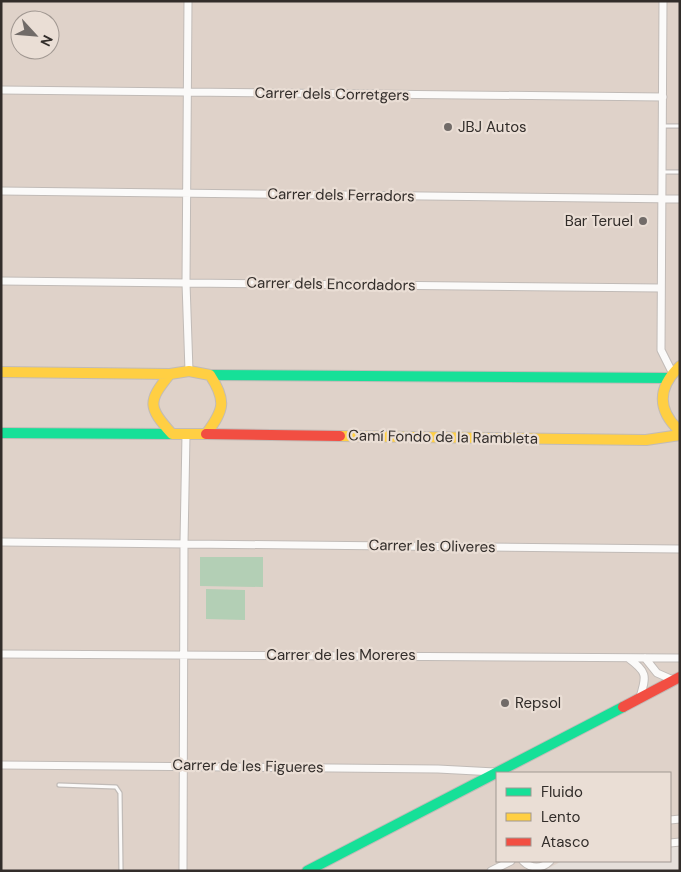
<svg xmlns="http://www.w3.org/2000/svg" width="681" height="872" font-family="'DM Sans',sans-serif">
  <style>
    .built { fill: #dfd2c9; fill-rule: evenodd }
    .green { fill: #b3cfb5 }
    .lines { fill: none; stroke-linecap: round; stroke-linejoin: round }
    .lane-casing { stroke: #c1bbb7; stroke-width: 5.5 }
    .street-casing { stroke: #c1bbb7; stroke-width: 9 }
    .fast-casing { stroke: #c1bbb7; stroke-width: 12 }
    .slow-casing { stroke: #c1bbb7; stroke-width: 12 }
    .jam-casing { stroke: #c1bbb7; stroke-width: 12 }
    .lane { stroke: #fbfaf9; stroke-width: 3 }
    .street { stroke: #fbfaf9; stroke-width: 7 }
    .fast { stroke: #16e098; stroke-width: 10 }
    .slow { stroke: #ffcf43; stroke-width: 10 }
    .jam { stroke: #f24e42; stroke-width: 10 }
    .poi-dot { fill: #716b68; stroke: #eaded5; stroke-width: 2 }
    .labels { text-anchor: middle; stroke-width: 4.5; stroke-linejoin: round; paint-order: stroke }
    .street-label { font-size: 15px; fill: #322d2a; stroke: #eaded5 }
    .poi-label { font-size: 15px; fill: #322d2a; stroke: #eaded5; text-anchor: start }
  </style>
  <rect width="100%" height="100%" fill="#e5dfda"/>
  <!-- built -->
  <path class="built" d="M1,1H680V846L670,847V773H497V861H562L543,871H1ZM20,20H50V50H20Z"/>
  <!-- green -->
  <path class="green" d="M200,557H263V587L200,586Z
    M206,589L245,590V620L206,619Z"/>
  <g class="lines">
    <!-- lane casing -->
    <g class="lane-casing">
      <path id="lane" d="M663,126H680
        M663,172H680
        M59,785L116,787L120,793L121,871"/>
    </g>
    <!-- street casing -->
    <g class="street-casing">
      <path id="street" d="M188,1L186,283L189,371
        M663,1L661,350L672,372
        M1,90L663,97
        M1,191L680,199
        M1,281L661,288
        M1,542L680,549
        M1,654L680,658
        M628,658C647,672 647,675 640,697
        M645,658L657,673L673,680
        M1,765L438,769L495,772L496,774
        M670,820L680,819
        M670,843L680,842
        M523,861C531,869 542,869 550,861
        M183,871L184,543L186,435
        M491,871L511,861"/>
    </g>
    <!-- fast casing -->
    <g class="fast-casing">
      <path id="fast" d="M210,375L668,378
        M1,433L172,434
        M307,871L623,707"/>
    </g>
    <!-- slow casing -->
    <g class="slow-casing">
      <path id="slow" d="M680,366C657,388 657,410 680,431
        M189,371L210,375C227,401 224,410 206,434H172C148,407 147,402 170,374Z
        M1,372L170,374
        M340,436L646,440L680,435"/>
    </g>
    <!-- jam casing -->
    <g class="jam-casing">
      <path id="jam" d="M206,434L340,436
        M623,707L680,677"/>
    </g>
    <!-- lane -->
    <use href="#lane" class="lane"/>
    <!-- street -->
    <use href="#street" class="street"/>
    <!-- fast -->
    <use href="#fast" class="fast"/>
    <!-- slow -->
    <use href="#slow" class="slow"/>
    <!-- jam -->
    <use href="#jam" class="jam"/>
  </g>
  <!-- markers -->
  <g class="poi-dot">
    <circle cx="448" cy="127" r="5"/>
    <circle cx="643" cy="221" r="5"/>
    <circle cx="505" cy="703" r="5"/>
  </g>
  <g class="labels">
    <!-- street labels -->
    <g class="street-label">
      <text transform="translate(332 94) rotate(1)" y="5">Carrer dels Corretgers</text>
      <text transform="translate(341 195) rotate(1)" y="5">Carrer dels Ferradors</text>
      <text transform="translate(331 284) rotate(1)" y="5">Carrer dels Encordadors</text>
      <text transform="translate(443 437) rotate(1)" y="5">Camí Fondo de la Rambleta</text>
      <text transform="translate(432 546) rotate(1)" y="5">Carrer les Oliveres</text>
      <text x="341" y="660">Carrer de les Moreres</text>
      <text transform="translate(248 766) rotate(1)" y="5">Carrer de les Figueres</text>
    </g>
    <!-- poi labels -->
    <g class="poi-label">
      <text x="458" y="132">JBJ Autos</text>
      <text x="633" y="226" text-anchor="end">Bar Teruel</text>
      <text x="515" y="708">Repsol</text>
    </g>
  </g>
  <!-- border -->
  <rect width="681" height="872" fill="none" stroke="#322d2a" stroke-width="5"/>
  <!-- legend -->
  <rect x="496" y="772" width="175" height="90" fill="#eaded5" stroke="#a09791"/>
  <rect x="506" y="788" width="25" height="8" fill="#16e098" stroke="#a09791"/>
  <text x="541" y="797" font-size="15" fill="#322d2a">Fluido</text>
  <rect x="506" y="813" width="25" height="8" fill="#ffcf43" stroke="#a09791"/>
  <text x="541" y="822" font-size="15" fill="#322d2a">Lento</text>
  <rect x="506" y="838" width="25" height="8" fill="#f24e42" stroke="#a09791"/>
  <text x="541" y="847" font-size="15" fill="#322d2a">Atasco</text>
  <!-- north arrow -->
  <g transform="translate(35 35) rotate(116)"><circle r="24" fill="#eaded5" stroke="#a09791"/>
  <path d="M0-4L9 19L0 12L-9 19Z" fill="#716b68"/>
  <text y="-8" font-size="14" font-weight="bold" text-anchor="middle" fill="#322d2a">N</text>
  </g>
</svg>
